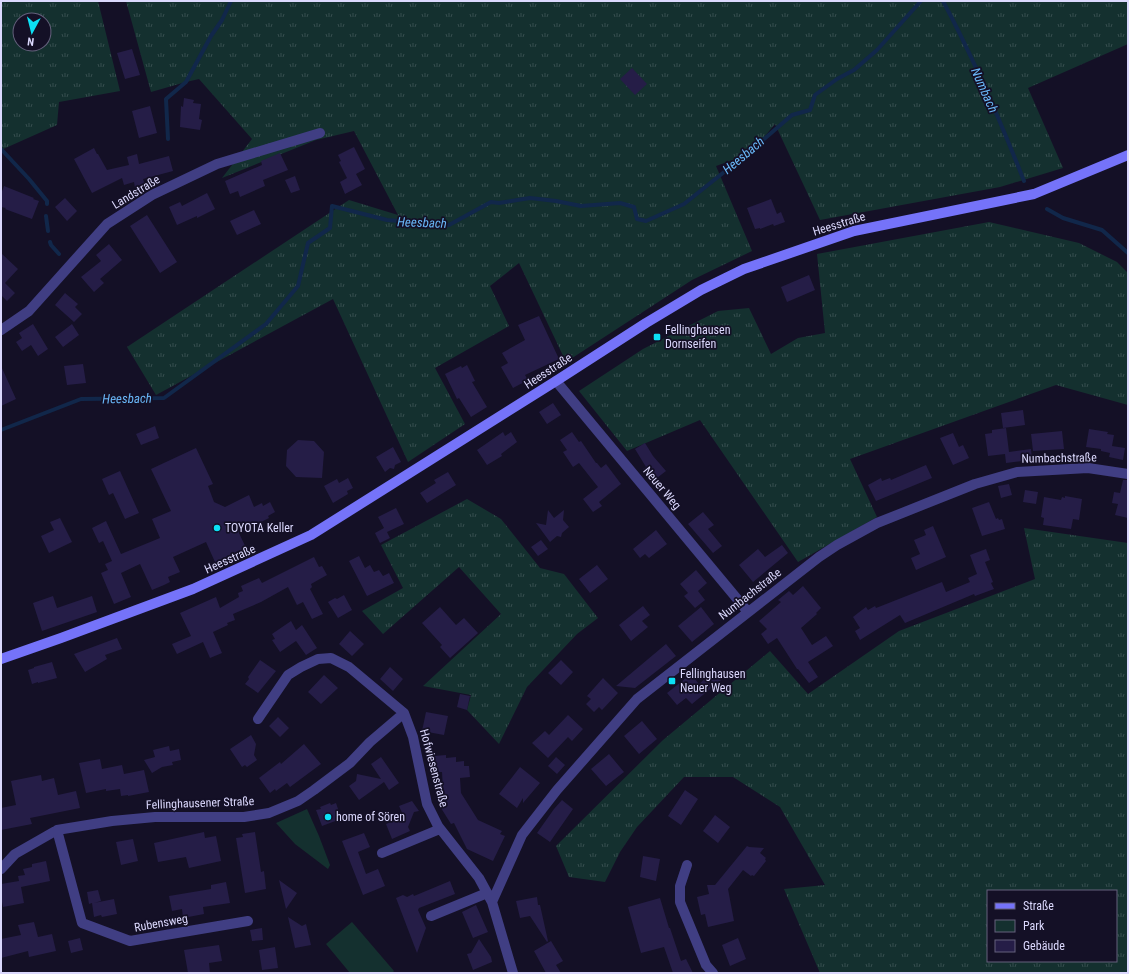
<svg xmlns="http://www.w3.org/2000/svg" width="1129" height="974" font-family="'Roboto Condensed',sans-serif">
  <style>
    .grass { fill: url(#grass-tufts); fill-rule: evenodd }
    .green { fill: #14302f }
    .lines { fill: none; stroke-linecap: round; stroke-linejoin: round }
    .stream { stroke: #11274a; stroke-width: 4 }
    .building { fill: #251d47 }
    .street { stroke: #403e83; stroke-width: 10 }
    .secondary { stroke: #7573f9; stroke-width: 10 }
    .poi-dot { fill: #0ce0f5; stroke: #141026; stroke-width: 1.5 }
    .labels { text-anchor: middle; stroke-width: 3.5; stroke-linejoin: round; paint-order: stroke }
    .street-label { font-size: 12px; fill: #dbd8fd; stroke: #141026 }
    .poi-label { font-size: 12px; fill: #dbd8fd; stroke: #141026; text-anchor: start }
    .water-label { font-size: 13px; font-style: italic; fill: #6ab8f9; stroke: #141026 }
  </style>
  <defs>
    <pattern id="grass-tufts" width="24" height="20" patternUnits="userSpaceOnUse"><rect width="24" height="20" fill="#14302f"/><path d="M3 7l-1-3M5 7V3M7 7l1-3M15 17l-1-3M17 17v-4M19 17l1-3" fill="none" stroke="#364d4e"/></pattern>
  </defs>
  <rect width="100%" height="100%" fill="#141026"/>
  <!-- grass -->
  <path class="grass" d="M1,1H98L120,91L59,102L57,125L1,150ZM20,20H44V44H20Z
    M126,1H1128V44L1028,88L1063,168L1000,187L820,220L775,124L750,154L716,166L752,251L692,280L566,362L519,263L490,286L509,326L435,368L465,424L408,462L391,425L333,299L156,395L127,347L349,200L398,215L354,131L316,140L222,178L252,139L199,79L186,82L151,92Z
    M989,222L1079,243L1117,262L1128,273V405L1056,385L850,459L877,517L798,562L700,420L627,451L579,391L643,349L718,311L749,308L771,354L798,338L825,333L817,254Z
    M467,499L501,519L540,568L564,574L598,618L577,634L527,687L499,744L467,710L471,695L423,686L501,614L459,567L383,634L362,611L403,588L381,545Z
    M1024,528L1128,543V973H820L784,889L825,885L780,807L733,777H684L637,827L620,852L605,882L569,877L556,846L663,740L770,651L808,694L899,631L1035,579ZM988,891H1116V961H988Z"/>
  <!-- green -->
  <path class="green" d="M307,809L319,836L330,865L328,869L295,844L276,823Z
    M352,922L394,971L392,973H350L326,944Z"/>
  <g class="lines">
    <!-- stream -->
    <path class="stream" d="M943,1C974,59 1000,120 1024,181
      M168,139L166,99L186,82L211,36L222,20L231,1
      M1,149L29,179L47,201V204
      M1047,209L1063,218L1102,230L1128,253
      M46,216L48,231
      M50,242L51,245L59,254
      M1,430L81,399L164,398L266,324L298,286L308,243L330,228L332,206L387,220L449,225L491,202L499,203L530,198L556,201L581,206L620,203L634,207L637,219L646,221L684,204L748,153L792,115L810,110L815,95L837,79L854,70L877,50L921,1"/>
  </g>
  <!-- building -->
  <path class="building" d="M132,49L140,75L125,79L117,53Z
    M632,68L647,84L635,95L620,79Z
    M184,98L194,100L193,103L201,104L199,119L202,120L200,130L180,127L181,106L183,107Z
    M150,106L157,133L139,138L132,111Z
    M354,147L365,169L356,174L362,185L345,194L340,182L347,178L339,162L341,161L338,155Z
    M94,148L97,154H98L107,170L129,165L127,157L137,154L139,164L169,156L173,171L143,179L145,185L135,188L134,182L124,185L122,178L92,193L74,159Z
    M280,153L288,170L263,180L265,186L240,197L238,191L230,194L225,181L262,165L261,161Z
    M295,176L300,190L291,193L285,180Z
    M4,186L34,198L33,199L39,201L32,219L5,209L6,208L1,207V194Z
    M207,193L215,209L197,218V216L177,225L169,207L180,202L182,206Z
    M65,198L77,211L67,221L55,207Z
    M771,199L777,214L781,212L785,222L774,226L773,224L760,229V228L755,229L747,208Z
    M254,210L261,224L237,235L230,221Z
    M147,215L177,262L160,273L130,226Z
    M109,244L122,260L100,279L104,283L94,292L81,277L101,261L96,255Z
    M1,253L18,269L5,283L15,293L7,301L1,295Z
    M809,275L815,290L787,302L781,287Z
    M65,293L78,304L75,307L82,314L74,322L55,305Z
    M539,316L559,359L525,375L528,380L513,388L501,367L508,363L502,353L525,340L518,325Z
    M33,324L48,349L38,356L31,345L22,351L16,342L22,338L19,333Z
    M72,324L79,335L63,347L55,337Z
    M83,364L86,383L67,385L64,366Z
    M467,365L475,381L472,382L487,407L471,417L459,398L457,399L445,374L461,366L462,368Z
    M1,366L16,399L1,406Z
    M553,403L561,415L547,424L539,412Z
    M1023,410L1025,425L1003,428L1001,413Z
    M155,426L159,438L141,445L136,434Z
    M1006,428L1009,452L1031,449L1032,460L1006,463L1005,454L988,456L985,434L992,433V430Z
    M1089,429L1108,432L1107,434L1114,435L1112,446L1125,448L1123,460L1109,457L1110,453L1101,451V449L1086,447Z
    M1062,431L1064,449L1033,451L1031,434Z
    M503,432L505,436L511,432L517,442L501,454L502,456L487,465L477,450Z
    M572,432L579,442L581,441L596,463H597L601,468L606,464L621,484L599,502L602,506L593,512L583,499L598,487L579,463L573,467L563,452L567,450L560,440Z
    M953,433L959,447L963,445L969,458L953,465L940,438Z
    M298,440L314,441L324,452L322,478L296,477L286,466L287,450Z
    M645,443L653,456L666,471L653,481L643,469L646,467L635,449Z
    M393,447L401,462L395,465L394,469L390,468L385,472L376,457Z
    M196,448L213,484L208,486L214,502L225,507L249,495L254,507L262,503L263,506L270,502L275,512L268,516L269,518L239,533L246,548L215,562L206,542L173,557L180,572L168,577L170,582L164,585L152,590L140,564L121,573L131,597L114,604L101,573L108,570L105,564L112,561L103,541L99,543L92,528L106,521L121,554L160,538L152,519L171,511L151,469Z
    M926,465L932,478L876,501L868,485L881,478L882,481L890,478L891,480Z
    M120,471L139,513L125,519L113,493L109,495L102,479Z
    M448,472L456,485L427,503L420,493L436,483L434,480Z
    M348,478L353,488L347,491L348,494L333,503L324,486L337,479L339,483Z
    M1123,480H1128V518L1115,515L1118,504L1112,503L1114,492L1120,493Z
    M1009,484L1012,495L1001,498L998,486Z
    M1025,490L1038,492L1036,504L1023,502Z
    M1065,496L1082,499L1079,520L1073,519L1071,529L1043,525L1044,518L1041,517L1044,497L1061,500L1062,497L1065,498Z
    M989,502L996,519L998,518L999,520L1002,519L1005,529L982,536L972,508Z
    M396,508L404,524L387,532L390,538L380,543L375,533L384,528L378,517Z
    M548,510L554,518L564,510L563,520L569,527L562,533L561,537L557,536L550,542L536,523L546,525Z
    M703,512L714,525L708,529L722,546L713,553L688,524Z
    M60,518L72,542L49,553L41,536L54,530L50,522Z
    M933,526L946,557L916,570L911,558L920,554L914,540L926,535L924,530Z
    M656,530L667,544L649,558L645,554L640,558L633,549Z
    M541,540L548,549L538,556L531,547Z
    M782,545L788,553L753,582L739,565L758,549L765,557Z
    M986,549L990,560L985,562L993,582L991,583L994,589L975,596L974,594L905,623L900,615L860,640L855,631L860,628L853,617L858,613L866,607L868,610L875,606L876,608L942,582L946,592L970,582L968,578L977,574L970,555Z
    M359,556L365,568L370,565L374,572L379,570L383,576L389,573L394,583L367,596L349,561Z
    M314,557L319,567L322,566L327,575L311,584L312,587L310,589L323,614L312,619L303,602L297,605L288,587L261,602L233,614L235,620L227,623L228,625L213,632L222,653L210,658L203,642L177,654L172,644L191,636L180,613L216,597L220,608L239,597L238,593L243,591L241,586L259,578L262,583Z
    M597,565L608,579L590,593L579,579Z
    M696,570L707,583L698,591L705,600L695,608L684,596L688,593L680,584Z
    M803,586L821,608L816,613L817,614L801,628L812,645L826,636L833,646L808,662L818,677L809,683L798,669H797L777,638L768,644L761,634L767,629L759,621L781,602L778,600L789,591L793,595Z
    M344,595L352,610L338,618L328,602L335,598L337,599Z
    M53,596L57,608L92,596L97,612L42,631L33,603Z
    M643,606L650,615L642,621L648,627L631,641L619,625Z
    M440,607L456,625L464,618L478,633L450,658L440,647L442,645L422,623Z
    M701,607L714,624L692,642L678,626Z
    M291,621L296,630L302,625L317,648L306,655L296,641L280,652L272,640L275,639L272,634Z
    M350,631L364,644L352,656L339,644Z
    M117,638L122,649L105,655L107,659L85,672L74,654Z
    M666,644L676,656L635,688L616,686Z
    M260,660L276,671L258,693L245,684L249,679L248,677Z
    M561,660L573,672L561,685L548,673Z
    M52,662L57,678L38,683V682L32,684L28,670L34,668V667Z
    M390,667L403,679L393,691L380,679Z
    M714,671L721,680L692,704L686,698L677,705L667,693L691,674L699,684Z
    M324,675L338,688L321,704L308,692Z
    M603,678L618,693L602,710L599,707L594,712L586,704L591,699L587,696Z
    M460,694L470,696L467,710L457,707Z
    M426,712L448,716L444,735L422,731Z
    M568,715L583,729L572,741L568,737L548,758L532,743L545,731L549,735Z
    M278,717L289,728L280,737L269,726Z
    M642,721L657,739L639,754L624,736Z
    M251,735L256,744L254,755L257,760L247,767L245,765L242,767L230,749Z
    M304,744L321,764L290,787L287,783L276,791L275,789L270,793L259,778L280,762L281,764Z
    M169,746L170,751L179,749L181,760L172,762L173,765L162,767L152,773L144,760L155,757L153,750Z
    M609,754L624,772L606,786L591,769Z
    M446,755V758L456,757V762L464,761V766H469L470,777L460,778L461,793L478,820L502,831L500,834L505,836L493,861L467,849L454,823L451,824L441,808L444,806L442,772H435L434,756Z
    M381,757L399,783L389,790L384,782L359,800L349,786L356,781L357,774L381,779L371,764Z
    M556,757L565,765L557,774L548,766Z
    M100,759L102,769L122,765L124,774L144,770L149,792L128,796V795L121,796L120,789L106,791V789L86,793L79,763Z
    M520,767L540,783L523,803V798L517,808L499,794Z
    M41,775L42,781L54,778L58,795L76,791L80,808L30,818L32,824L1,830V808L16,805L11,781Z
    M685,790L698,799L681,825L668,816Z
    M562,800L573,809L550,842L537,833L554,809Z
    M412,801L419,811L414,812L408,827L410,831L392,839L386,824L404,817L399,806Z
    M330,803L331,805L336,803L339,812L336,814L338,820L322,826L316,810L321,809L320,807Z
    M715,815L730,827L718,843L703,831Z
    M204,832L205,838L216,836L221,861L189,868L186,857L158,862L154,843Z
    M255,832L261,872L264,871L266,889L245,893L236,838L243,837L242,834Z
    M364,833L370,847L358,852L366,874L378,869L385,886L363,895L342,841Z
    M133,839L138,861L121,865L116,842Z
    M747,846L749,847L764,848L760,853L766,858L765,859L766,861L754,876L752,875L751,876L743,870L728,889L734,921L708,927L705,914L701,915L697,897L709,894L707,885H715Z
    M643,856L660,859L656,881L640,877Z
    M46,861L50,881L21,887L24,903L3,907L1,897V884L19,881L18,876L25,875L23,869L32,867V864Z
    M279,880L297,893L286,909Z
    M450,881L455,894L419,908L418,910L426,928L417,953L396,898L403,895L407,897L413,894L414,896Z
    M226,882L230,903L203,907L204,914L183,918L182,909L172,911L169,896L211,889V885Z
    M98,890L101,901L94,903L114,899L117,914L102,917L101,915L94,917L92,903L89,904L87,892Z
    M537,897L538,905H540L548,941L547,942L530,916L520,918L516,901Z
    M660,898L669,928H670L681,961L686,959L693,973H673L664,947L641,953L628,907Z
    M476,905L488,932L473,938L462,912Z
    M288,917L302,926L306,924L311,945L295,948Z
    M34,922L38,937L52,934L56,951L29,957L28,951L1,958V939L21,935L18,925Z
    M262,928L263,940L252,941L250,930Z
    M80,938L83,950L71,953L68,941Z
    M738,938L746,959L730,966L722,945Z
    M479,939L491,957L492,962L473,970L467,954L471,953Z
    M551,941L563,961L556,965L561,973H546L534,951Z
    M219,945L222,961L209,963L210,973H188L184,950Z
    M275,947L278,968L262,970L259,950Z"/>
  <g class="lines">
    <!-- street -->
    <path class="street" d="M1,330L29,311L107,224L152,195L217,164L320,133
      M556,381L748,612
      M258,719L288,675L301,667L318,659L331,658L349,667L404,713L413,737L427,804L438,826L479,878L492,902L513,973
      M57,830L82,923L130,941L248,921
      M382,853L440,829
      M687,865L680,886V902L706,965L713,973
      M1,869L15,854L57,830L112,821L155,817H244L269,813L298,801L314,790L350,763L370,742L404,713
      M492,902L522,835L557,790L637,699L819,557L837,545L877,523L975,484L1017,472L1088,468L1128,474
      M431,916L487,893"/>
    <!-- secondary -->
    <path class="secondary" d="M1,659L61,638L193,589L311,535L556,381L646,323L701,290L744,269L854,231L1034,194L1128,155"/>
  </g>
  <!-- markers -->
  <g class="poi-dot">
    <rect x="653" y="333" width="8" height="8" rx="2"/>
    <circle cx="217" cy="528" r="4"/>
    <rect x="668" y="677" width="8" height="8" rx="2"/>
    <circle cx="328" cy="817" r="4"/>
  </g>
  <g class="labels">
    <!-- street labels -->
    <g class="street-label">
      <text transform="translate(136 192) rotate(-31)" y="4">Landstraße</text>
      <text transform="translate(839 224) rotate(-17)" y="4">Heesstraße</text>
      <text transform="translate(548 371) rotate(-33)" y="4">Heesstraße</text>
      <text transform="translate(1059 458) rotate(-1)" y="4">Numbachstraße</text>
      <text transform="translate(662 488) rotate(50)" y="4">Neuer Weg</text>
      <text transform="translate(230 559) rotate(-24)" y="4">Heesstraße</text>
      <text transform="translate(750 594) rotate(-38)" y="4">Numbachstraße</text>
      <text transform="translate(434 768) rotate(75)" y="4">Hofwiesenstraße</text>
      <text transform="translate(200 803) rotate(-2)" y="4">Fellinghausener Straße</text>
      <text transform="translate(161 923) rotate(-10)" y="4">Rubensweg</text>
    </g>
    <!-- poi labels -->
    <g class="poi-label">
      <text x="665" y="334">Fellinghausen<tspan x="665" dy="14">Dornseifen</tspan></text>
      <text x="225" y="532">TOYOTA Keller</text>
      <text x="680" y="678">Fellinghausen<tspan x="680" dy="14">Neuer Weg</tspan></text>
      <text x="336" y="821">home of Sören</text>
    </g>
    <!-- water labels -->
    <g class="water-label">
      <text transform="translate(985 90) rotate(66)" y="5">Numbach</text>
      <text transform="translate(743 155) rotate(-40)" y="5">Heesbach</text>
      <text transform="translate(422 222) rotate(2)" y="5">Heesbach</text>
      <text transform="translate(127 398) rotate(-1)" y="5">Heesbach</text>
    </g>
  </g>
  <!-- border -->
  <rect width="1129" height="974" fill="none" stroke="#dbd8fd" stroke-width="4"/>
  <!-- legend -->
  <rect x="987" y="890" width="130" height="72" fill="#141026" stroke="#64607c"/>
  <rect x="995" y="903" width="20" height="6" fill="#7573f9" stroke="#64607c"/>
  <text x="1023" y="910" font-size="12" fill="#dbd8fd">Straße</text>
  <rect x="995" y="920" width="20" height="12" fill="#14302f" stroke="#64607c"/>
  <text x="1023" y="930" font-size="12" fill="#dbd8fd">Park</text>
  <rect x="995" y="940" width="20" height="12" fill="#251d47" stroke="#64607c"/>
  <text x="1023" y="950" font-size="12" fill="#dbd8fd">Gebäude</text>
  <!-- north arrow -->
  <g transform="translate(32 32) rotate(187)"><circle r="19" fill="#141026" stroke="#64607c"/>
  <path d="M0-3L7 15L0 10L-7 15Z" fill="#0ce0f5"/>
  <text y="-6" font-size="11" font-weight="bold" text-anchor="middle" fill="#dbd8fd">N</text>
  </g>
</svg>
